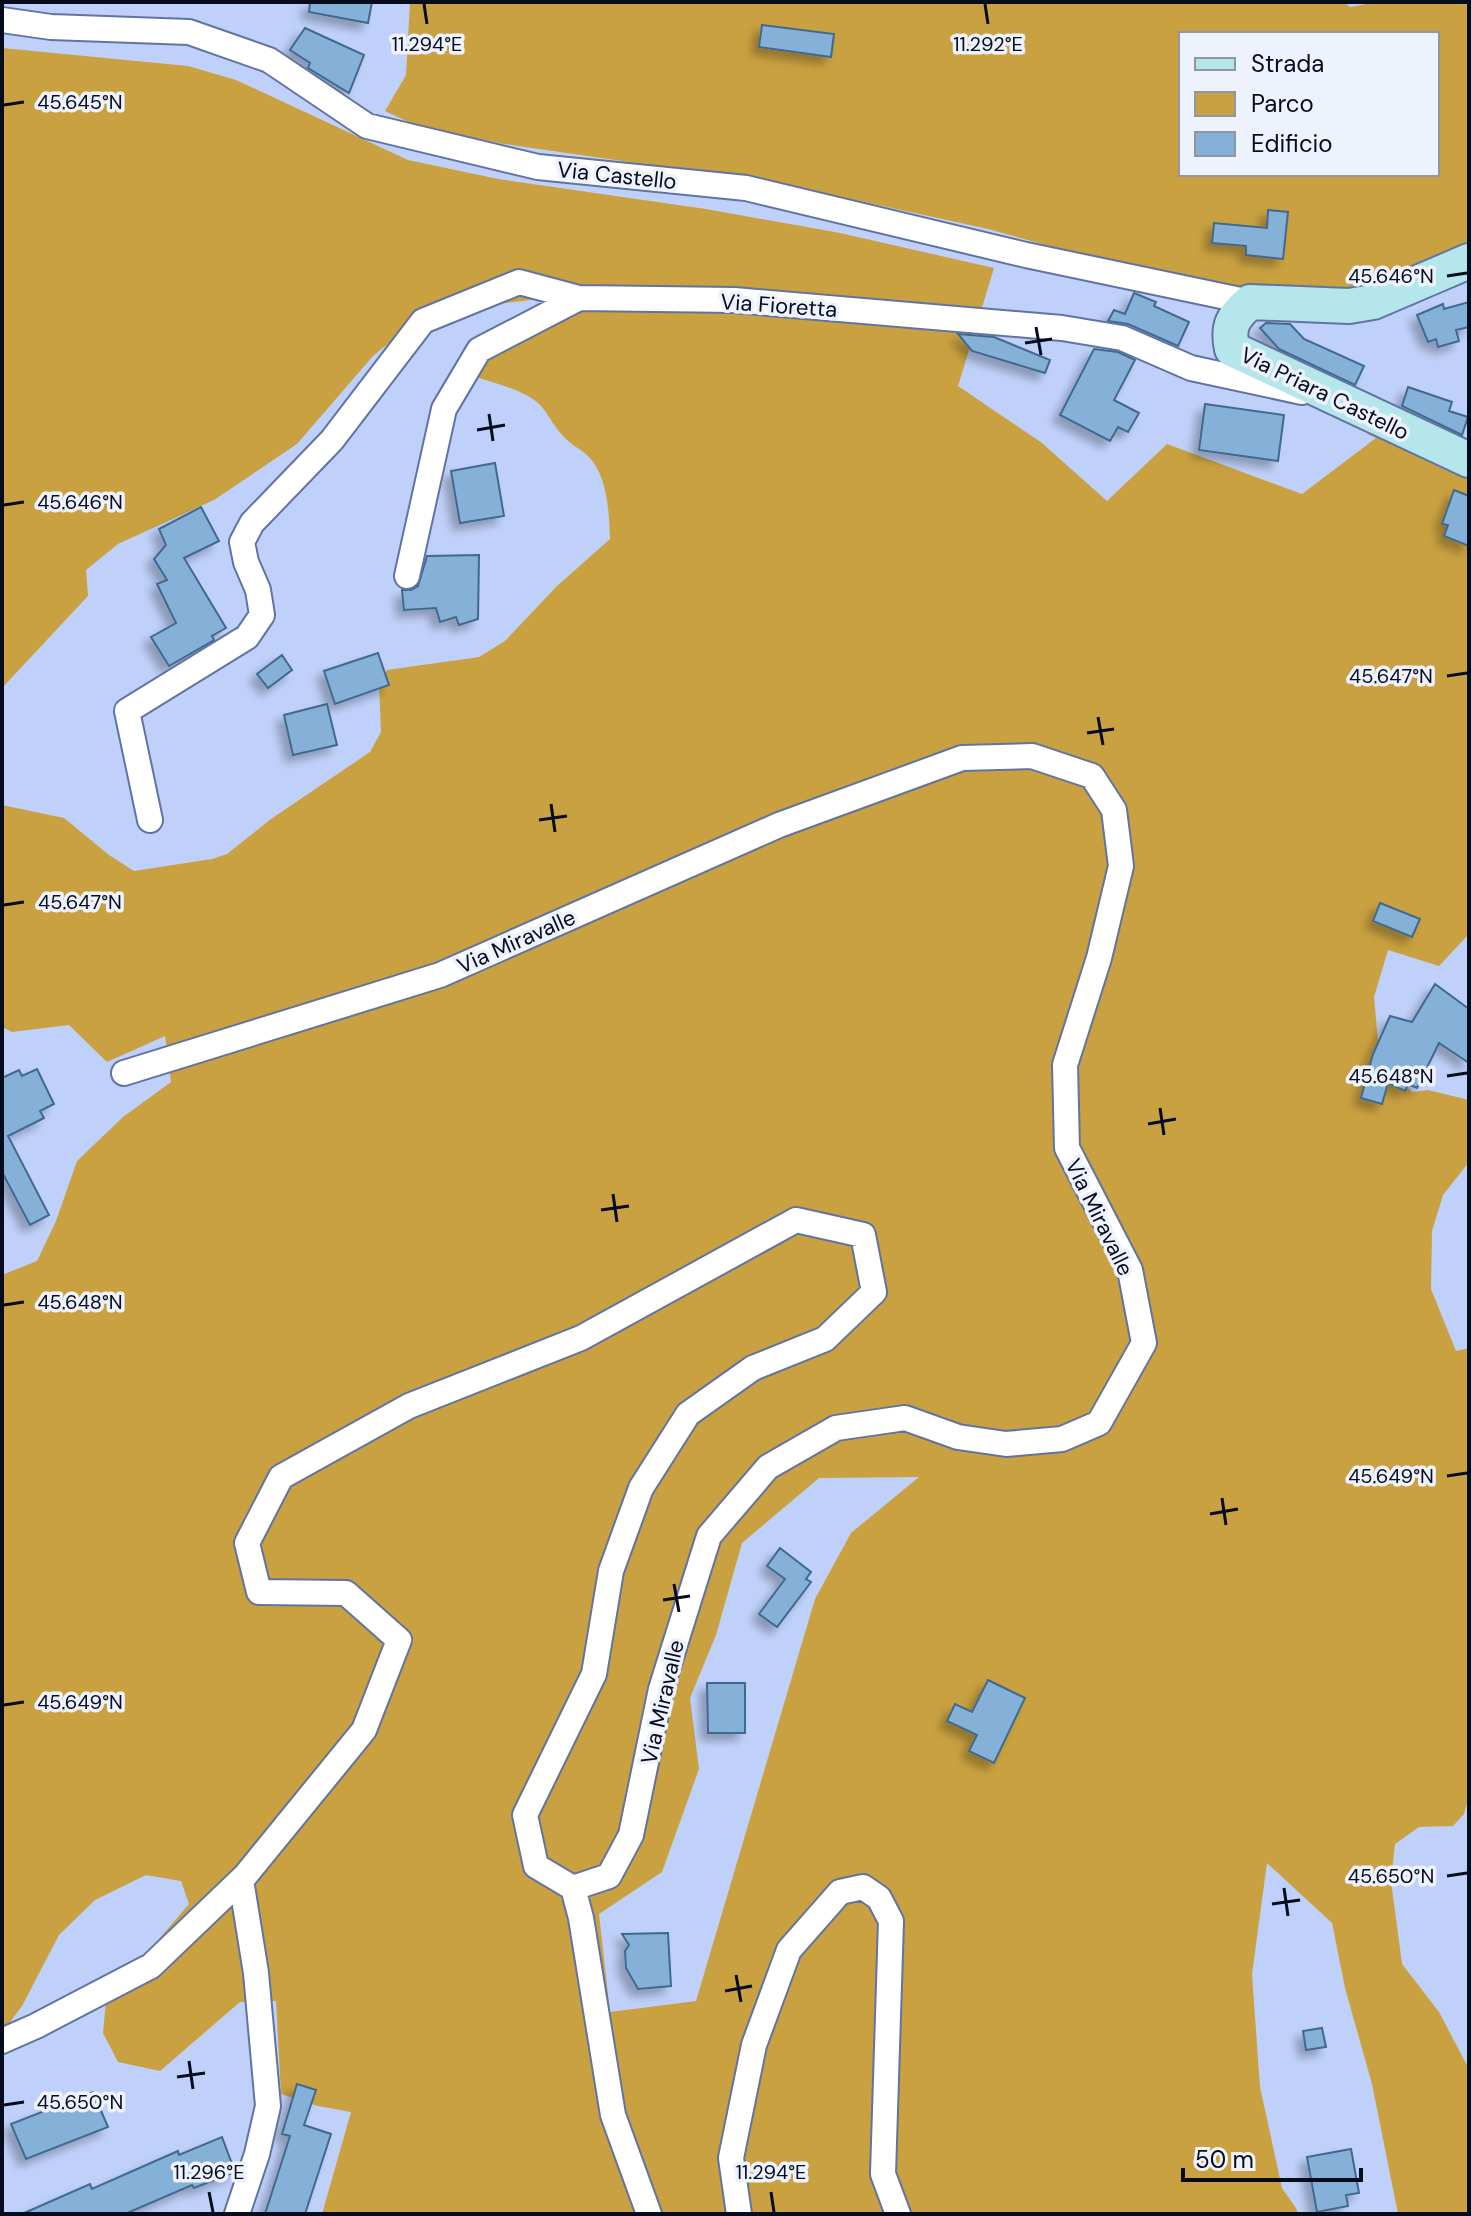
<svg xmlns="http://www.w3.org/2000/svg" width="1471" height="2216" font-family="'DM Sans',sans-serif">
  <style>
    .green { fill: #c9a140; fill-rule: evenodd }
    .building { fill: #85b1d8; stroke: #40698d; stroke-width: 2; filter: url(#shadow) }
    .lines { fill: none; stroke-linecap: round; stroke-linejoin: round }
    .street-casing { stroke: #6174a1; stroke-width: 28 }
    .secondary-casing { stroke: #6174a1; stroke-width: 38 }
    .street { stroke: #fff; stroke-width: 24 }
    .secondary { stroke: #b5e6eb; stroke-width: 34 }
    .ticks { fill: none; stroke: #060c1d; stroke-width: 3 }
    .labels { text-anchor: middle; stroke-width: 7; stroke-linejoin: round; paint-order: stroke }
    .street-label { font-size: 22px; fill: #060c1d; stroke: #eef2fd }
    .ticks-label { font-size: 20px; text-anchor: middle; fill: #060c1d; stroke: #eef2fd; stroke-width: 7; stroke-linejoin: round; paint-order: stroke }
  </style>
  <defs>
    <filter id="shadow"><feDropShadow dx="-7" dy="7" stdDeviation="4" flood-color="#0004"/></filter>
  </defs>
  <rect width="100%" height="100%" fill="#bfd1fa"/>
  <!-- green -->
  <path class="green" d="M410,2H1344L1350,7L1377,2H1469V253L1403,288L1219,293L988,229L846,198L712,174L504,144L417,126L385,111L406,75ZM1181,34H1437V174H1181Z
    M2,48L188,66L236,80L408,160L498,179L706,209L840,233L994,268L958,386L1042,443L1107,501L1167,444L1302,494L1376,438L1367,434L1412,440L1469,480V934L1439,966L1388,950L1374,997L1380,1062L1412,1092L1428,1090L1469,1100V1162L1443,1195L1432,1231L1431,1289L1456,1351L1469,1348V1796L1464,1814L1453,1826L1419,1827L1395,1844L1391,1881L1402,1964L1439,2012L1469,2069V2214H1398L1372,2084L1345,1988L1332,1923L1267,1863L1252,1974L1260,2087L1282,2188L1296,2208L1298,2214H322L351,2112L318,2106L281,2094L276,2001L240,2002L160,2071L118,2062L103,2033L106,2001L189,1904L181,1881L146,1875L95,1900L59,1935L22,2006L2,2033V1275L37,1261L56,1221L77,1161L123,1117L171,1082L165,1036L107,1062L69,1025L12,1032L2,1027V805L64,818L109,855L134,871L212,859L227,854L271,819L370,752L381,732L379,685L387,670L479,657L505,641L557,586L610,539C609,513 608,476 588,456C581,449 571,445 564,437C555,428 550,417 542,407C527,390 495,384 474,376L470,345L553,297L426,313L373,356L297,444L214,500L118,544L86,570L88,596L2,688ZM919,1477L851,1533L815,1599L696,2001L610,2012L599,1914L662,1872L699,1769L690,1698L716,1635L742,1543L819,1478Z"/>
  <!-- building -->
  <path class="building" d="M310,2H372L368,23L309,12Z
    M762,25L834,34L831,57L759,47Z
    M305,28L364,55L349,93L308,68L310,63L290,50Z
    M1268,210L1288,212L1283,259L1246,255V246L1212,243L1214,223L1267,228Z
    M1134,293L1156,302L1154,306L1189,322L1178,346L1128,324L1108,321L1114,310L1125,314Z
    M1469,302V327L1456,330L1459,341L1438,347L1436,339L1428,342L1417,315L1443,304L1444,309Z
    M1266,323L1290,324L1304,339L1364,366L1355,385L1279,349L1260,328Z
    M958,334L994,337L1050,360L1045,373L972,351Z
    M1094,349L1118,352L1135,360L1114,400L1139,413L1128,432L1118,427L1110,441L1060,415Z
    M1408,387L1452,402L1449,411L1468,417L1462,435L1402,406Z
    M1205,404L1284,415L1278,461L1199,450Z
    M495,463L504,516L460,523L451,471Z
    M1454,490L1469,496V546L1444,536L1448,525L1442,524Z
    M201,507L219,541L184,558L226,628L212,636L214,640L169,666L151,637L176,623L157,584L167,580L154,559L166,545L159,529Z
    M479,555L478,619L459,625L456,617L440,622L436,608L404,610L402,590H411L418,586L427,556Z
    M378,653L389,685L335,704L324,671Z
    M282,655L292,670L268,688L257,674Z
    M327,704L337,745L293,755L284,715Z
    M1380,903L1420,919L1412,937L1373,921Z
    M1435,984L1469,1009V1063L1439,1043L1417,1088L1408,1084L1405,1091L1388,1083L1382,1104L1361,1098L1373,1054L1390,1016L1412,1022Z
    M37,1069L54,1104L40,1111L44,1118L8,1136L49,1215L30,1225L2,1172V1078L19,1070L22,1076Z
    M780,1548L811,1572L806,1579L811,1582L777,1627L759,1614L785,1579L767,1566Z
    M988,1680L1025,1698L994,1763L969,1751L977,1735L947,1721L955,1704L972,1712Z
    M707,1683H745V1733H708Z
    M668,1933L671,1986L638,1989L626,1968L625,1951L629,1945L622,1934Z
    M1322,2028L1326,2047L1306,2050L1303,2031Z
    M297,2084L316,2090L304,2125L331,2134L305,2214H265L290,2136L282,2134Z
    M93,2092L108,2127L26,2159L11,2124Z
    M222,2137L235,2172L194,2188L192,2185L125,2214H22L90,2184L92,2189L178,2151L179,2155Z
    M1351,2149L1359,2193L1346,2195L1348,2206L1317,2212L1307,2157Z"/>
  <g class="lines">
    <!-- street casing -->
    <g class="street-casing">
      <path id="street" d="M2,20L51,27L189,32L269,60L367,126L538,167L746,188L1026,255L1250,302
        M407,576L444,409L479,350L579,298L734,300L1062,328L1122,338L1191,368L1302,392
        M150,820L127,711L247,637L262,615L258,590L246,562L242,542L252,523L332,440L423,321L519,282L579,298
        M124,1073L440,975L779,825L962,758L1032,756L1092,776L1114,810L1121,866L1099,958L1065,1065L1067,1148L1130,1270L1144,1343L1099,1423L1062,1439L1006,1444L958,1437L905,1418L836,1428L768,1467L709,1536L661,1689L631,1835L609,1876L573,1888L581,1918L613,2115L649,2214
        M2,2041L36,2026L151,1966L245,1876L364,1730L399,1640L346,1593L259,1592L247,1543L281,1477L409,1406L581,1338L796,1220L863,1235L874,1292L825,1339L753,1368L688,1414L641,1488L611,1571L594,1674L525,1815L536,1866L573,1888
        M237,2214L257,2154L268,2106L256,1973L241,1880
        M739,2214L731,2158L754,2045L789,1950L840,1892L863,1887L879,1898L891,1921L883,2174L898,2214"/>
    </g>
    <!-- secondary casing -->
    <g class="secondary-casing">
      <path id="secondary" d="M1469,261L1373,302L1349,306L1250,302C1233,317 1227,326 1232,349L1469,460"/>
    </g>
    <!-- street -->
    <use href="#street" class="street"/>
    <!-- secondary -->
    <use href="#secondary" class="secondary"/>
  </g>
  <!-- ticks -->
  <path class="ticks" d="M424,4L427,24M985,4L988,24M4,105L24,102M1447,276L1467,273M1036,327L1041,355M1025,343L1052,339M489,414L493,441M477,430L505,425M4,505L24,502M1447,676L1467,673M1098,717L1103,745M1087,733L1114,729M551,804L555,832M539,820L567,816M4,905L24,902M1447,1076L1467,1073M1160,1108L1164,1135M1148,1124L1176,1119M613,1194L617,1222M601,1210L629,1206M4,1305L24,1302M1447,1476L1467,1473M1222,1498L1226,1525M1210,1514L1238,1509M674,1584L679,1612M663,1600L690,1596M4,1705L24,1702M1447,1876L1467,1873M1284,1888L1288,1916M1272,1904L1300,1900M736,1975L741,2002M725,1991L752,1986M189,2061L193,2089M177,2077L205,2073M4,2105L24,2102M209,2192L213,2212M771,2192L774,2212"/>
  <g class="labels">
    <!-- street labels -->
    <g class="street-label">
      <text transform="translate(617 175) rotate(6)" y="8">Via Castello</text>
      <text transform="translate(779 305) rotate(4)" y="8">Via Fioretta</text>
      <text transform="translate(1325 393) rotate(26)" y="8">Via Priara Castello</text>
      <text transform="translate(516 941) rotate(-24)" y="8">Via Miravalle</text>
      <text transform="translate(1100 1217) rotate(64)" y="8">Via Miravalle</text>
      <text transform="translate(662 1702) rotate(-77)" y="8">Via Miravalle</text>
    </g>
  </g>
  <g class="ticks-label">
    <text x="427" y="51">11.294°E</text>
    <text x="988" y="51">11.292°E</text>
    <text x="80" y="109">45.645°N</text>
    <text x="1391" y="283">45.646°N</text>
    <text x="80" y="509">45.646°N</text>
    <text x="1391" y="683">45.647°N</text>
    <text x="80" y="909">45.647°N</text>
    <text x="1391" y="1083">45.648°N</text>
    <text x="80" y="1309">45.648°N</text>
    <text x="1391" y="1483">45.649°N</text>
    <text x="80" y="1709">45.649°N</text>
    <text x="1391" y="1883">45.650°N</text>
    <text x="80" y="2109">45.650°N</text>
    <text x="209" y="2179">11.296°E</text>
    <text x="771" y="2179">11.294°E</text>
  </g>
  <!-- border -->
  <rect width="1471" height="2216" fill="none" stroke="#060c1d" stroke-width="8"/>
  <!-- legend -->
  <rect x="1179" y="32" width="260" height="144" fill="#eef2fd" stroke="#9196a3" stroke-width="2"/>
  <rect x="1195" y="58" width="40" height="12" fill="#b5e6eb" stroke="#9196a3" stroke-width="2"/>
  <text x="1251" y="72" font-size="24" fill="#060c1d">Strada</text>
  <rect x="1195" y="92" width="40" height="24" fill="#c9a140" stroke="#9196a3" stroke-width="2"/>
  <text x="1251" y="112" font-size="24" fill="#060c1d">Parco</text>
  <rect x="1195" y="132" width="40" height="24" fill="#85b1d8" stroke="#9196a3" stroke-width="2"/>
  <text x="1251" y="152" font-size="24" fill="#060c1d">Edificio</text>
  <!-- scale -->
  <path d="M1183 2168v12h178v-12" fill="none" stroke="#060c1d" stroke-width="4"/>
  <text x="1195" y="2168" font-size="24" fill="#060c1d" stroke="#eef2fd" stroke-width="6" paint-order="stroke">50 m</text>
</svg>
